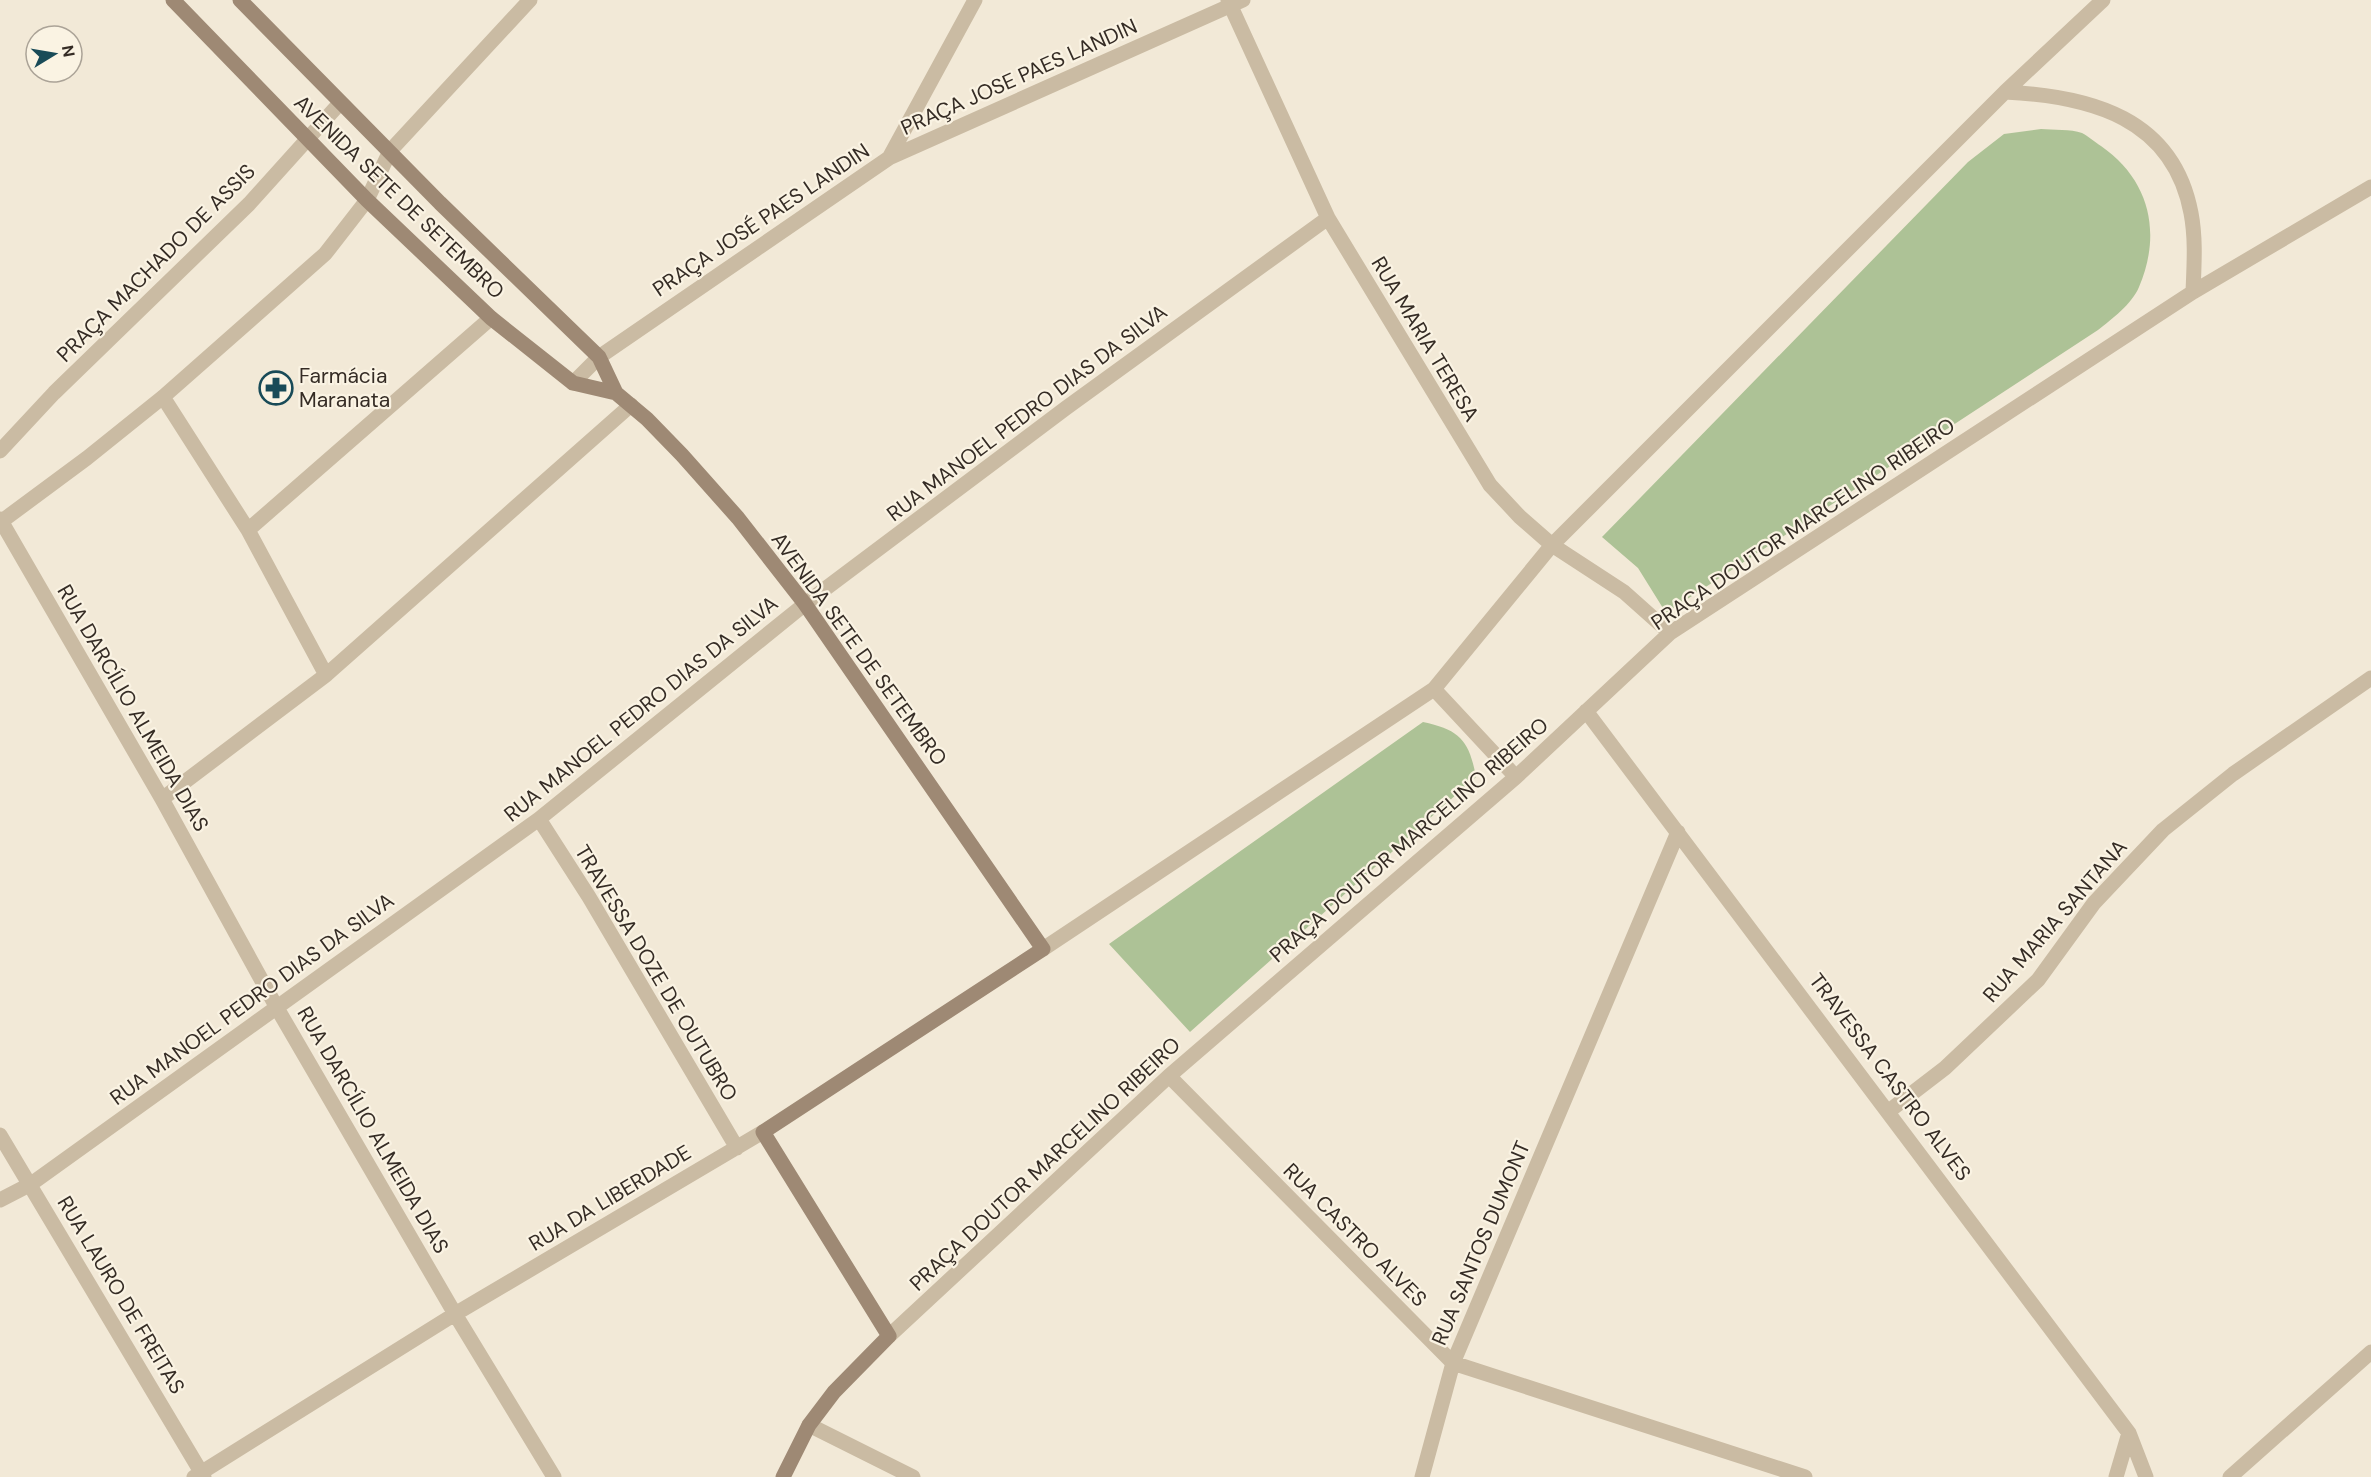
<svg xmlns="http://www.w3.org/2000/svg" width="2371" height="1477" font-family="'DM Sans',sans-serif">
  <style>
    .green { fill: #adc296 }
    .lines { fill: none; stroke-linecap: round; stroke-linejoin: round }
    .street { stroke: #cabba3; stroke-width: 15 }
    .secondary { stroke: #9e8974; stroke-width: 15 }
    .labels { text-anchor: middle; stroke-width: 4.5; stroke-linejoin: round; paint-order: stroke }
    .street-label { font-size: 21px; fill: #352c25; stroke: #faf3e3 }
    .poi-label { font-size: 21px; fill: #352c25; stroke: #faf3e3; text-anchor: start }
  </style>
  <rect width="100%" height="100%" fill="#f2e9d7"/>
  <!-- green -->
  <path class="green" d="M2041,129C2053,130 2071,129 2082,133C2088,136 2095,142 2101,146C2150,180 2162,233 2139,287C2132,304 2112,319 2098,330L1666,613L1638,568L1602,537L1968,162L2004,134Z
    M1423,722C1460,730 1469,740 1476,777L1190,1032L1109,944Z"/>
  <g class="lines">
    <!-- street -->
    <path class="street" d="M1228,0L1328,218L1490,485L1520,517L1552,545L1624,592L1670,633
      M2005,92C2091,96 2173,118 2191,213C2196,239 2194,266 2193,292
      M889,158L1243,0
      M573,383L599,357L889,158L975,0
      M163,397L248,530L326,675
      M0,451L54,393L249,204L340,103
      M0,519L162,799L277,1008L455,1314L554,1477
      M2,521L87,458L163,397L325,254L367,200L390,151L530,0
      M248,530L491,318
      M1434,689L1516,777
      M1586,711L2129,1433L2146,1477
      M162,799L326,675L631,405
      M539,819L589,897L737,1148
      M1678,832L1453,1363L1805,1477
      M1043,949L1434,689L1552,545L2005,92L2103,0
      M1169,1076L1453,1363L1422,1477
      M1889,1111L1945,1068L2038,980L2094,903L2163,830L2233,774L2371,678
      M0,1135L204,1477
      M0,1200L31,1184L539,819L805,604L1066,408L1328,218
      M889,1336L1169,1076L1516,777L1670,633L2193,292L2371,187
      M809,1425L913,1477
      M194,1477L455,1314L763,1132
      M2116,1477L2129,1433
      M2230,1477L2371,1352"/>
    <!-- secondary -->
    <path class="secondary" d="M173,0L367,200L491,318L573,383L616,393L647,419L682,455L738,518L805,604L1043,949L763,1132L889,1336L834,1392L809,1425L783,1477
      M240,0L440,203L599,357L616,393"/>
  </g>
  <!-- icons -->
  <defs>
    <g id="pharmacy-ring" transform="scale(1.725)"><circle r="9.5" fill="#faf3e3" stroke="#194b58" stroke-width="1.5"/><path d="M-2-6h4v4h4v4h-4v4h-4v-4h-4v-4h4Z" fill="#194b58"/></g>
  </defs>
  <g fill-rule="evenodd">
    <use href="#pharmacy-ring" x="276" y="388"/>
  </g>
  <g class="labels">
    <!-- street labels -->
    <g class="street-label">
      <text transform="translate(1019 77) rotate(-24)" y="7">PRAÇA JOSE PAES LANDIN</text>
      <text transform="translate(399 197) rotate(44)" y="7">AVENIDA SETE DE SETEMBRO</text>
      <text transform="translate(761 220) rotate(-34)" y="7">PRAÇA JOSÉ PAES LANDIN</text>
      <text transform="translate(156 263) rotate(-45)" y="7">PRAÇA MACHADO DE ASSIS</text>
      <text transform="translate(1425 339) rotate(59)" y="7">RUA MARIA TERESA</text>
      <text transform="translate(1027 413) rotate(-37)" y="7">RUA MANOEL PEDRO DIAS DA SILVA</text>
      <text transform="translate(1803 524) rotate(-34)" y="7">PRAÇA DOUTOR MARCELINO RIBEIRO</text>
      <text transform="translate(859 649) rotate(54)" y="7">AVENIDA SETE DE SETEMBRO</text>
      <text transform="translate(133 708) rotate(60)" y="7">RUA DARCÍLIO ALMEIDA DIAS</text>
      <text transform="translate(641 709) rotate(-39)" y="7">RUA MANOEL PEDRO DIAS DA SILVA</text>
      <text transform="translate(1409 840) rotate(-41)" y="7">PRAÇA DOUTOR MARCELINO RIBEIRO</text>
      <text transform="translate(2055 921) rotate(-49)" y="7">RUA MARIA SANTANA</text>
      <text transform="translate(656 973) rotate(59)" y="7">TRAVESSA DOZE DE OUTUBRO</text>
      <text transform="translate(252 999) rotate(-36)" y="7">RUA MANOEL PEDRO DIAS DA SILVA</text>
      <text transform="translate(1890 1077) rotate(53)" y="7">TRAVESSA CASTRO ALVES</text>
      <text transform="translate(373 1130) rotate(60)" y="7">RUA DARCÍLIO ALMEIDA DIAS</text>
      <text transform="translate(1045 1164) rotate(-43)" y="7">PRAÇA DOUTOR MARCELINO RIBEIRO</text>
      <text transform="translate(610 1198) rotate(-31)" y="7">RUA DA LIBERDADE</text>
      <text transform="translate(1355 1235) rotate(45)" y="7">RUA CASTRO ALVES</text>
      <text transform="translate(1481 1243) rotate(-67)" y="7">RUA SANTOS DUMONT</text>
      <text transform="translate(121 1295) rotate(59)" y="7">RUA LAURO DE FREITAS</text>
    </g>
    <!-- poi labels -->
    <g class="poi-label">
      <text x="299" y="383">Farmácia<tspan x="299" dy="24">Maranata</tspan></text>
    </g>
  </g>
  <!-- north arrow -->
  <g transform="translate(54 54) rotate(79)"><circle r="28" fill="#faf3e3" stroke="#aba397" stroke-width="1.5"/>
  <path d="M0-4.5L10 22L0 15L-10 22Z" fill="#194b58"/>
  <text y="-9" font-size="16" font-weight="bold" text-anchor="middle" fill="#352c25">N</text>
  </g>
</svg>
